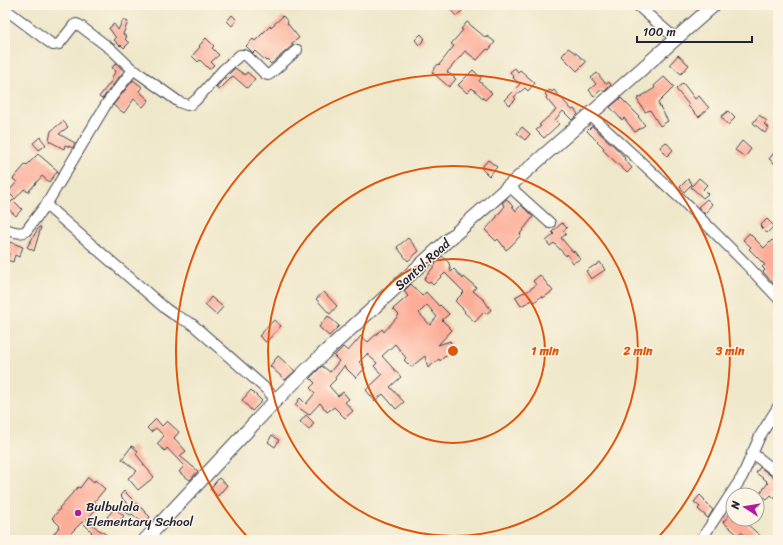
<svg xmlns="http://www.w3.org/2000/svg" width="783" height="545" font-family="Sriracha,sans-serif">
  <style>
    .building { fill: #fcad98; fill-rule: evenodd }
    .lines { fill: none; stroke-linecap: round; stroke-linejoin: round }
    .minor-casing { stroke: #414050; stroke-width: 12 }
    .major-casing { stroke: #414050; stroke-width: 15 }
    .minor { stroke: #fff; stroke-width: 10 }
    .major { stroke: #fff; stroke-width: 13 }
    .ring { fill: none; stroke: #de560e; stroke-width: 2 }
    .poi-dot { fill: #b5179e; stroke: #fcf5e5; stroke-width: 1.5 }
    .labels { text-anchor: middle; stroke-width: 3; stroke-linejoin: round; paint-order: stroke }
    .street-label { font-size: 13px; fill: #22223b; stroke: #fcf5e5 }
    .poi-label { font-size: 13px; fill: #22223b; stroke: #fcf5e5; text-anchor: start }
    .centre { fill: #de560e; stroke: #fcf5e5; stroke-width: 2 }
    .ring-label { font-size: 12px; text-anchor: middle; font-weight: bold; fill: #de560e; stroke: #fcf5e5; stroke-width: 3; stroke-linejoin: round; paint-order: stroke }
  </style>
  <rect width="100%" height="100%" fill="#fcf5e5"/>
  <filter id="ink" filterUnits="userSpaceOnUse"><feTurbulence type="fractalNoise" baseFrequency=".025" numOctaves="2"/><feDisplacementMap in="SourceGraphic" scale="8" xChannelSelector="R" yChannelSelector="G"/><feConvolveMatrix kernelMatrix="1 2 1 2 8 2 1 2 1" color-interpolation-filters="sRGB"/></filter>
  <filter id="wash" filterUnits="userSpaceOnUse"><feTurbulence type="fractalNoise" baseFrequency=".012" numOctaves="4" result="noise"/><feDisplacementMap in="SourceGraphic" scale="16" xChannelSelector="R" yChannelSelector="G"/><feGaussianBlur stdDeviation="0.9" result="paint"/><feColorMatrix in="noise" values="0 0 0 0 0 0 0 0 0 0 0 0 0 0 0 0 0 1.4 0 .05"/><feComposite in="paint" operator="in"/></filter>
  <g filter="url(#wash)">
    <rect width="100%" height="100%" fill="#efe7c9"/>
    <g id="blocks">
      <!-- building -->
      <path class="building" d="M454,5H457L462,11L456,16L450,9Z
        M232,15L237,20L232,26L227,21Z
        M283,16L288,22L287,23L299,38L291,44L293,45L271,64L267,60L266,61L255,51L253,53L246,46L253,39L255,41L270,26L271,27Z
        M123,20L128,22L123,34L127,37L125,39L129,43L124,48L121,45L120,46L114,40L116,38L109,28L114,24L118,30Z
        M467,22L486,38L487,36L495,42L489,50L487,49L477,60L465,51L447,72L456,79L449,87L432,72L438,64L439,65L454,46L451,44L463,30L461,29Z
        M421,34L425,39L419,45L415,40Z
        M206,38L214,46L212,48L219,55L211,62L214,65L209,69L200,60L198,62L192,56L200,47L199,46Z
        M568,48L577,54L586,62L577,71L562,56Z
        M678,55L689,65L681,74L670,64Z
        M116,63L124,71L102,99L99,97L113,79L111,78L116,71L112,68Z
        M235,68L245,75L247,72L255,79L247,88L233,76L219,90L216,88L219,84Z
        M515,68L518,72L520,70L535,83L528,91L525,88L514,97L516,99L510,105L504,100L520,84L513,78L514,77L510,72Z
        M473,70L481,78L479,81L492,93L485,100L472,88L467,93L458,85Z
        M597,73L606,84L609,82L611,85L604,92L602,89L594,96L589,90L596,84L591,78Z
        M664,77L674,87L658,103L668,121L660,126L650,110L645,112L637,99L655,88L654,86Z
        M133,80L142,87L139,91L149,100L143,107L134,99L124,113L113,105Z
        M683,83L695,99L699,96L709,108L699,117L688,106L689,105L676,89Z
        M550,90L552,92L554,90L572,110L574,109L578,114L572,120L563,111L555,120L559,124L544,138L536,130L541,126L539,125L556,110L546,98L547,96L545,94Z
        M621,98L639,116L638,117L645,125L635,132L624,118L622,120L610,107Z
        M728,111L735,118L728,125L721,117Z
        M759,115L767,121L764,124L769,128L765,133L753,123Z
        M63,121L68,127L59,134L75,143L73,148L65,145L64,149L49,141L51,131Z
        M592,126L617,149L625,158L624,159L632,168L627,173L603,150L604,148L587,131Z
        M522,127L530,134L525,140L517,133Z
        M40,137L46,145L39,150L33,143Z
        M742,141L751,149L745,157L735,150Z
        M666,142L673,150L667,156L660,147Z
        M778,148V166L769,159Z
        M38,154L58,171L49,182L42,176L28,192L24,189L15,199L8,192L17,182L13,179L26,164L27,165Z
        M488,160L497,167L489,176L481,168Z
        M699,178L707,185L703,189L708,194L703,198L691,187Z
        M688,179L692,184L684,192L680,187Z
        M507,199L516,211L521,205L533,217L520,234L521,235L511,246L506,250L498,239L496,241L485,230L497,217V216L505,206L502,203Z
        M707,199L712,204L708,209L709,210L705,214L698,207Z
        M13,200L22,209L16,216L6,207Z
        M767,219L774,226L767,233L760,226Z
        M562,223L567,228L563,231L566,234L561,238L573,252L574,251L580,259L573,263L567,254L566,256L554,243L550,246L546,241L554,234L552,232Z
        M39,227H41L34,251L27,247Z
        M749,233L764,248L772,240L778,246V284L776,286L763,272L765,270L762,267L765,265L749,249L751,247L743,240Z
        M408,238L419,251L408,261L397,247Z
        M10,242L23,247L19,257L15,255L13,262L7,260L9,253L5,252Z
        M442,256L449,263L451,272L454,269L463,279L464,277L476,287L473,291L484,300L491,310L486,314L484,312L475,322L464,312L465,311L455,301L464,292L445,273L433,285L430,282L429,283L424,279L436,264L435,263Z
        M600,262L605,270L591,279L586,271L595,265V266Z
        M540,275L553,291L543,298L542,296L534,302L532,300L521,306L515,297L524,292L525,293L536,285L533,281Z
        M411,284L422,296L426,292L439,306L440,305L449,314L442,320L452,330L438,345L450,341L454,353L444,357L440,361L439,359L428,368L425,356L411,367L404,360L406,358L395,344L382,356L401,377L390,387L404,402L396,409L383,394L375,401L366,390L382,375L374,366L377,363L367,354L359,362L365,368L356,378L344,366L335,378L336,379L329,386L338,396L343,392L349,399L345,402L353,411L345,418L334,407L327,412L320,403L309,415L295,405L300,398L306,404L315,393L310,388L315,383L310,378L322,366L330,372L339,361L334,356L343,347L348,351L361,336L368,342L382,329L384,332L399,315L393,309L408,296L404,291ZM427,305L437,317L430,325L419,313Z
        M324,292L337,306L330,314L316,299Z
        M211,297L223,307L216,315L205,305Z
        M328,316L339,326L329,336L319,327Z
        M274,320L281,326L266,342L259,336Z
        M278,356L295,371L285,380L270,366Z
        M251,390L262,401L252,411L242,400Z
        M306,415L314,423L309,430L300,422Z
        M156,419L162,426L167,421L179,432L174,438L186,451L180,456L198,471L190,480L179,472L184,466L167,448L165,451L157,444L164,436L156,428L151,432L147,428Z
        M272,435L279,440L275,447L268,442Z
        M132,446L138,451L136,454L144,464H143L154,477L138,490L128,478L137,471L122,459Z
        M760,467L774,478L778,479V501L771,495L767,499L764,497L757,504V497L768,483L766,482L767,481L756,473Z
        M88,477L94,482L95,480L105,489L94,502L99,506L87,519L100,531V530L108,536L104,540H85L92,532L82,522L64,540H49L60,526L52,518L60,509L59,508L78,487L80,488Z
        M219,478L227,485L218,496L210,489Z
        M124,491L150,517L144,524L132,514L130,515L124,511L129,505L120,496Z
        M700,495L705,500L704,501L713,510L708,518L698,509L700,507L694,502Z
        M115,508L124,516L116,524L107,517Z
        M733,511V519H751L747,524L765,540H750L741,532L738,535L723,522Z"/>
    </g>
  </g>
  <g filter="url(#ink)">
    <use href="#blocks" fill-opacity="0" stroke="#414050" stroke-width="1"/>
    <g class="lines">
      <!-- minor casing -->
      <g class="minor-casing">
        <path id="minor" d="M637,5L676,39
          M5,9L53,45L59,44L74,25L76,24L79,25L112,50L133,70
          M590,115L681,199L744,262L778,298
          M509,186L550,223
          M46,205L107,103L129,75L133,70L137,72L179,102L187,105L191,104L196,100L223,70L240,55H243L247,56L265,74L268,75L270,74L297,50
          M5,229C12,231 20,235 26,231L45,206H47L166,309L173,314L192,324L266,389L276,400
          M752,453L778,473
          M701,540L742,477L760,436L778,407"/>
      </g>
      <!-- major casing -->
      <g class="major-casing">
        <path id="major" d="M145,540L276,400L323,354L438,249L714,5"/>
      </g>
      <!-- minor -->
      <use href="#minor" class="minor"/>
      <!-- major -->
      <use href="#major" class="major"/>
    </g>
  </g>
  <!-- distance rings -->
  <g class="ring">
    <circle cx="453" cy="351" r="92"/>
    <circle cx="453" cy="351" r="185"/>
    <path d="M250 540A277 277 0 1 1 656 540"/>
  </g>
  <!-- markers -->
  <circle class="poi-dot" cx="78" cy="513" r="4"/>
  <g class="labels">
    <!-- street labels -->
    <g class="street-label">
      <text transform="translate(422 264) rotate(-42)" y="5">Santol Road</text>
    </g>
    <!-- poi labels -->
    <g class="poi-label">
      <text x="86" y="511">Bulbulala<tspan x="86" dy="15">Elementary School</tspan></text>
    </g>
  </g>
  <circle cx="453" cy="351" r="6" class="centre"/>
  <g class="ring-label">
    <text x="545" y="355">1 min</text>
    <text x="638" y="355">2 min</text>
    <text x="730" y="355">3 min</text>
  </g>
  <!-- margin -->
  <rect width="783" height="545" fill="none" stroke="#fcf5e5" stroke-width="20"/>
  <!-- north arrow -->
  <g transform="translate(745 507) rotate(282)"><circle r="19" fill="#fcf5e5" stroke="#a5a1a1"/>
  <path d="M0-3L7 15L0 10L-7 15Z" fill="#b5179e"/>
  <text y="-6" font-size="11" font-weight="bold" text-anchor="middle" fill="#22223b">N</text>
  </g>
  <!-- scale -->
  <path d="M637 36v6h115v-6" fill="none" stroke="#22223b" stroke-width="2"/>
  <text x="643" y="36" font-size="12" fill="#22223b" stroke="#fcf5e5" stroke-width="3" paint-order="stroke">100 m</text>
</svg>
